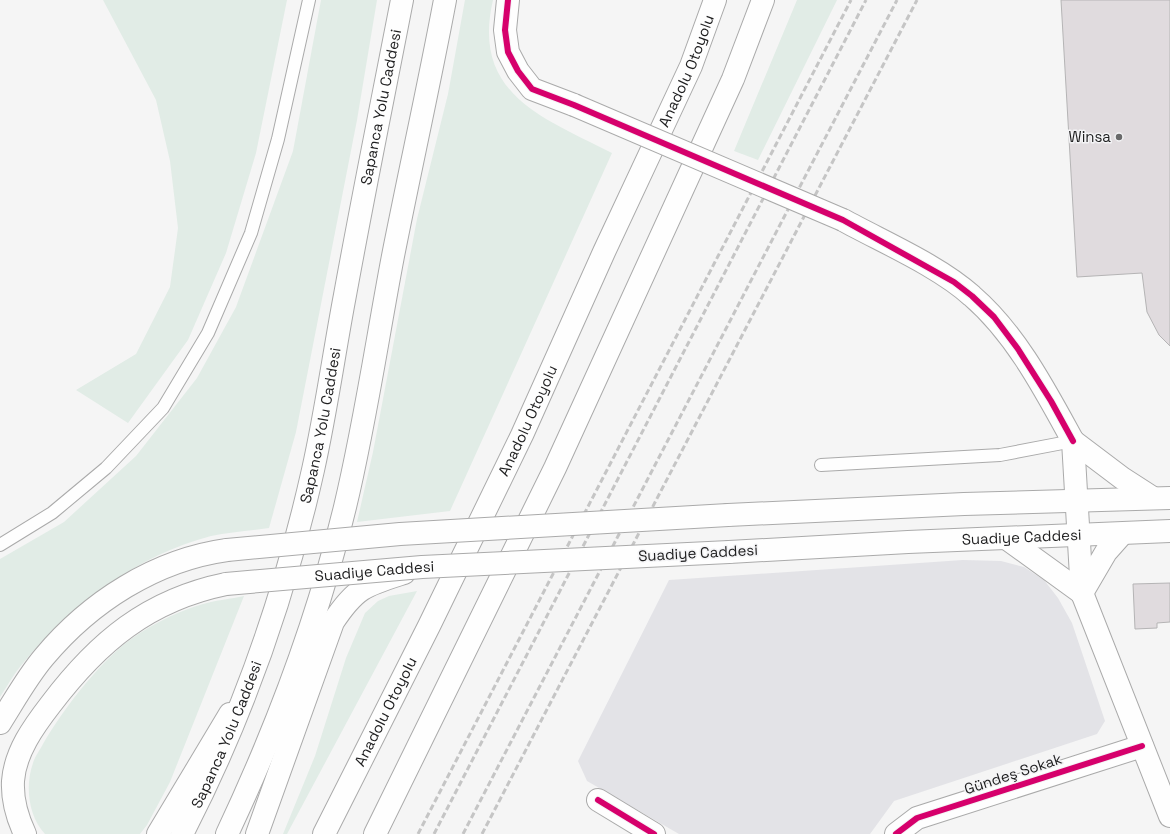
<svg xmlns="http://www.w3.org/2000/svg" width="1170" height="834" font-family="'Space Grotesk',sans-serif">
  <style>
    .built { fill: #e3e3e7 }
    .green { fill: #e1ece6 }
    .building { fill: #e0dbde; stroke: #b5b4b5 }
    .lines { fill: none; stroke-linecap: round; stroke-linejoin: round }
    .service-casing { stroke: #aaa; stroke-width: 14 }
    .minor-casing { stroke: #aaa; stroke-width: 24 }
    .tertiary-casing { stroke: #aaa; stroke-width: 24 }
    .primary-casing { stroke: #aaa; stroke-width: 24 }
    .trunk-casing { stroke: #aaa; stroke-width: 24 }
    .motorway-casing { stroke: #aaa; stroke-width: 24 }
    .service { stroke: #fefefe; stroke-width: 12 }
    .minor { stroke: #fefefe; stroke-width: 22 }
    .tertiary { stroke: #fefefe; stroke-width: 22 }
    .primary { stroke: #fefefe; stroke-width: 22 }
    .trunk { stroke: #fefefe; stroke-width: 22 }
    .motorway { stroke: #fefefe; stroke-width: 22 }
    .rail { stroke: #c5c5c5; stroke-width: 3; stroke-dasharray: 6 3; stroke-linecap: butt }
    .tertiary-bridge-casing { stroke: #aaa; stroke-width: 24; stroke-linecap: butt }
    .primary-bridge-casing { stroke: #aaa; stroke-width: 24; stroke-linecap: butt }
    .tertiary-bridge { stroke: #fefefe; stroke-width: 22 }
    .primary-bridge { stroke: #fefefe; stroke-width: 22 }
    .cycleway-casing { stroke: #f4f4f6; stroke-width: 8 }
    .cycleway { stroke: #d6006c; stroke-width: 6 }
    .poi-dot { fill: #69696a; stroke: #f4f4f6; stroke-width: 1.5 }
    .labels { text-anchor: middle; stroke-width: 3; stroke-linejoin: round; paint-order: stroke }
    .street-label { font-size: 15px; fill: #1e1e1f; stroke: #f4f4f6 }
    .poi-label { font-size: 15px; fill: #1e1e1f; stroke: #f4f4f6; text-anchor: end }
  </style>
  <rect width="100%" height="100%" fill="#f5f5f5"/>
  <!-- built -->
  <path class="built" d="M963,560L1001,561L1024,567L1044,580L1058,598L1072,623L1105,721L1097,734L894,801L870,834H679L587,781L578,761L669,580Z"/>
  <!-- green -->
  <path class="green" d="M103,0H287L256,153L226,253L188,340L128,423L76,390L136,354L170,287L178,228L170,161L156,100Z
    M321,0H377L357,120L296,432L269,528C250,531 229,532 211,536C138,555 72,604 24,662C15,672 8,685 0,697V559L64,522L136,456L197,378L236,307L293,151Z
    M465,0H493C471,94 543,118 612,153L450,511L357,522L373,452L417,219L448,94Z
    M797,0H837L758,160L734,151Z
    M417,591L287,834H283L315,756L346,658L365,613L378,601L389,596Z
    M244,596L170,782L147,825L140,834H45C28,816 25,785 33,763C35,756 40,750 43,744C64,708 104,655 140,633C159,621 181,610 203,604C216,600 231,599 244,596Z"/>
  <!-- building -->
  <path class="building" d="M1061,0H1170V346L1159,335L1147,312L1142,273L1077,277Z
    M1170,583V622L1157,623V628L1135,629L1133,584Z"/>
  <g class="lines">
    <!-- service casing -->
    <g class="service-casing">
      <path id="service" d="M821,465L1000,455L1073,441
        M0,545L52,513L106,468L163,408L208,333L251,233L278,139L309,0"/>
    </g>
    <!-- minor casing -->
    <g class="minor-casing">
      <path id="minor" d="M598,800L654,834
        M896,834L917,818L1142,746"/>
    </g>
    <!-- tertiary casing -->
    <g class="tertiary-casing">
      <path id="tertiary" d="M508,0L505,30L508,52L518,71L532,89L574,105
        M843,220C883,242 939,266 972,296C1016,334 1045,390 1073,441
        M1082,593L1170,816"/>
    </g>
    <!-- primary casing -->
    <g class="primary-casing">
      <g id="primary">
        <path d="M1073,441L1082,593"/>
        <path d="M1073,441L1122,478L1153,498"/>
        <path d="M728,515L964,504L1170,498"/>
        <path d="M1006,538L1082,593"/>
        <path id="s1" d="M729,552L908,542L1170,531"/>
        <path d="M1082,593L1106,552L1122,534"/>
        <path d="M0,723C14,701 27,677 44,657C90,602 155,560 227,550"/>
        <path d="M25,834C17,817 12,800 13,781C15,752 34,726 51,704C98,642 148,600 226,584"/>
        <path d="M158,834L230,714"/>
        <path d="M257,834L333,622C356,587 366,585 404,573"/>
      </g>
    </g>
    <!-- trunk casing -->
    <g class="trunk-casing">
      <g id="trunk">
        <path id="s2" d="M182,834C241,720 285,595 313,470C326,412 334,353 345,295C363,196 383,98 402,0"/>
        <path d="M227,834C276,730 318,619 345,507C365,424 377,340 393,256C410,170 429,85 445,0"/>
      </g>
    </g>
    <!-- motorway casing -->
    <g class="motorway-casing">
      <g id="motorway">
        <path id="s3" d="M324,834L429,626L522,435L604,252L691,66L715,0"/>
        <path d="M375,834L555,468L733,79L763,0"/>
      </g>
    </g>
    <!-- service -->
    <use href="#service" class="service"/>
    <!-- minor -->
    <use href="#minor" class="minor"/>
    <!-- tertiary -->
    <use href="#tertiary" class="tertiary"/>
    <!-- primary -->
    <use href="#primary" class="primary"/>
    <!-- trunk -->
    <use href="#trunk" class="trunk"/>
    <!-- motorway -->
    <use href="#motorway" class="motorway"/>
    <!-- rail -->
    <path class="rail" d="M418,834L851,0
      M434,834L866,0
      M463,834L897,0
      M482,834L917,0"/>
    <!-- tertiary-bridge casing -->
    <g class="tertiary-bridge-casing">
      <path id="tertiary-bridge" d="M574,105L843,220"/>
    </g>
    <!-- primary-bridge casing -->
    <g class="primary-bridge-casing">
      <g id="primary-bridge">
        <path d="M227,550L400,534L728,515"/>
        <path id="s4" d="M226,584L422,567L729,552"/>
      </g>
    </g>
    <!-- tertiary-bridge -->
    <use href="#tertiary-bridge" class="tertiary-bridge"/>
    <!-- primary-bridge -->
    <use href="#primary-bridge" class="primary-bridge"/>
    <!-- cycleway casing -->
    <g class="cycleway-casing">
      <path id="cycleway" d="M508,0L505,30L508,52L518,71L532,89L574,105L843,220L954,282L972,296L994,317L1018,349L1051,401L1073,441
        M598,800L654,834
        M896,834L917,818L1142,746"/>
    </g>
    <!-- cycleway -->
    <use href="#cycleway" class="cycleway"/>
  </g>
  <!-- markers -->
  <circle class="poi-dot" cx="1119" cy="137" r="4"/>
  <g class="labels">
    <!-- street labels -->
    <g class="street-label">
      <text dy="5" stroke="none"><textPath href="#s3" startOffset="845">Anadolu Otoyolu</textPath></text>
      <text dy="5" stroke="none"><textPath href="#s2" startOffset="757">Sapanca Yolu Caddesi</textPath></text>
      <text dy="5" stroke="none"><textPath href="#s3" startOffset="461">Anadolu Otoyolu</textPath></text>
      <text dy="5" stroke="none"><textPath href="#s2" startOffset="433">Sapanca Yolu Caddesi</textPath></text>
      <text dy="5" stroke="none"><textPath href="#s1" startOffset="293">Suadiye Caddesi</textPath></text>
      <text transform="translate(698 553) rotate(-3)" y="5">Suadiye Caddesi</text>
      <text dy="5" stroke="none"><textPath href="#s4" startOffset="149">Suadiye Caddesi</textPath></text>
      <text dy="5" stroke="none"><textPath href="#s3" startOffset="137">Anadolu Otoyolu</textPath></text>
      <text dy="5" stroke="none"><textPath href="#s2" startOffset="109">Sapanca Yolu Caddesi</textPath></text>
      <text transform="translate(1013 774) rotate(-18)" y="5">Gündeş Sokak</text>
    </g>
    <!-- poi labels -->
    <g class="poi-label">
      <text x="1111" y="142">Winsa</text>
    </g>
  </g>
</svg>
